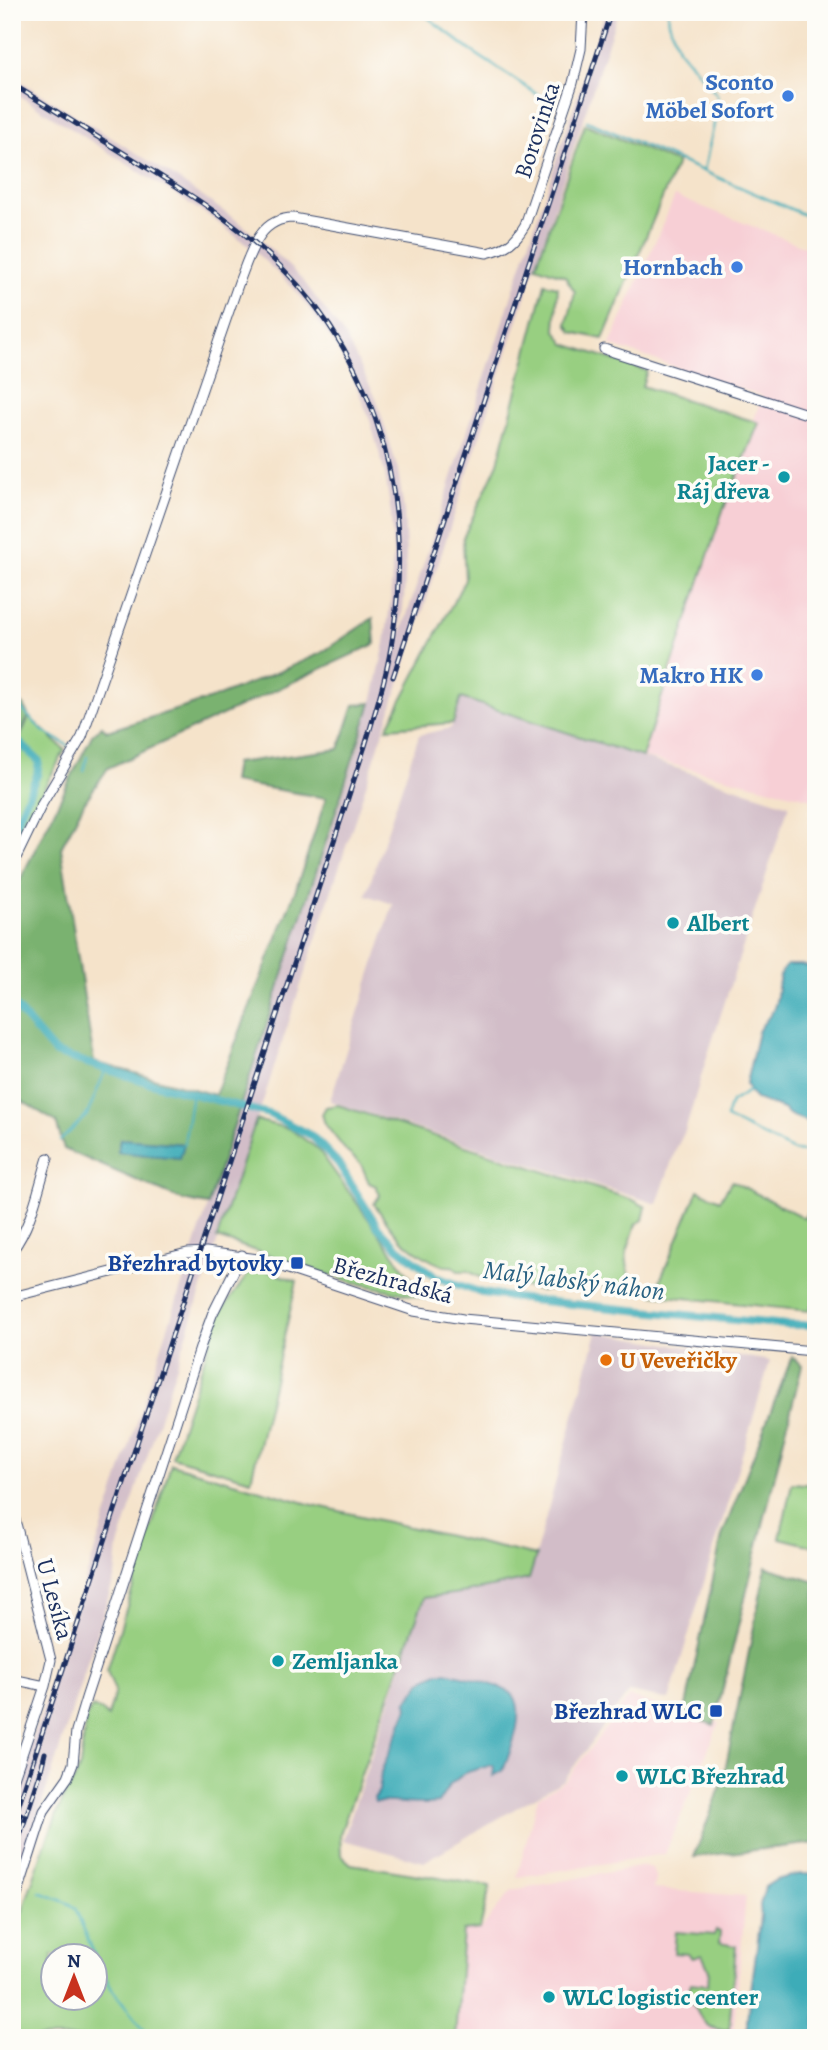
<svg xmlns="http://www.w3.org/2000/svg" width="828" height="2050" font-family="Alegreya,serif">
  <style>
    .built { fill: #f7cfd5 }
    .industrial { fill: #d2bdc8 }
    .green { fill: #98cf81; stroke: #5a7f70; stroke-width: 2; fill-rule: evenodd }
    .forest { fill: #7ab26f; stroke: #4a7066; stroke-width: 2; fill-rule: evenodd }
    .water { fill: #3cacb8; stroke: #2c6e8b; stroke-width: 2 }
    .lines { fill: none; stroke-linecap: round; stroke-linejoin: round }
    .stream { stroke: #3cacb8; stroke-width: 2.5 }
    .canal { stroke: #3cacb8; stroke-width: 8 }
    .minor-casing { stroke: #3c4a6e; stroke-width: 11 }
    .primary-casing { stroke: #3c4a6e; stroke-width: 17 }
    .minor { stroke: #fff; stroke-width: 9 }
    .primary { stroke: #f4c26a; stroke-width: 14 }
    .rail-casing { stroke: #1b2f5e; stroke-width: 5 }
    .rail { stroke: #fdfcf7; stroke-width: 2.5; stroke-dasharray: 8; stroke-linecap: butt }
    .shop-dot { fill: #3f7fe0; stroke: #fdfcf7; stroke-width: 2.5 }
    .culture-dot { fill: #0f9aa8; stroke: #fdfcf7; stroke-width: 2.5 }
    .transit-dot { fill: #1a4fb4; stroke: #fdfcf7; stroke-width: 2.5 }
    .food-dot { fill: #e8710a; stroke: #fdfcf7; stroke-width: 2.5 }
    .labels { text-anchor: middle; stroke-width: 7; stroke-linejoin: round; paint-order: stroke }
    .shop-label { font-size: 24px; font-weight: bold; fill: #366cbe; stroke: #fdfcf7; text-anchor: end }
    .street-label { font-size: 24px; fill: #1b2f5e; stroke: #fdfcf7 }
    .culture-label { font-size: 24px; font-weight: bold; fill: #0d838f; stroke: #fdfcf7; text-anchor: start }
    .transit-label { font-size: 24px; font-weight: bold; fill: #164399; stroke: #fdfcf7; text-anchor: end }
    .food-label { font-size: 24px; font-weight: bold; fill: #c56008; stroke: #fdfcf7; text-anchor: start }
    .water-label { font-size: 26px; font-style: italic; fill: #286182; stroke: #fdfcf7 }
  </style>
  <rect width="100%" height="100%" fill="#fdfcf7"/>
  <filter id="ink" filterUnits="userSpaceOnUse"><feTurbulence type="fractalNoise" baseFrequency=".0143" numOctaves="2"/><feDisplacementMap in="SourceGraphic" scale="14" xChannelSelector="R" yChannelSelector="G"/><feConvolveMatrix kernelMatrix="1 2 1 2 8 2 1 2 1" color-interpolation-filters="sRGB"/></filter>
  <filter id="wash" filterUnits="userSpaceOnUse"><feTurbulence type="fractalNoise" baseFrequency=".00686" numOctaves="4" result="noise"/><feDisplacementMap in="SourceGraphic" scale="28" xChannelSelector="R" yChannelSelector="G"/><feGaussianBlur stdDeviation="1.57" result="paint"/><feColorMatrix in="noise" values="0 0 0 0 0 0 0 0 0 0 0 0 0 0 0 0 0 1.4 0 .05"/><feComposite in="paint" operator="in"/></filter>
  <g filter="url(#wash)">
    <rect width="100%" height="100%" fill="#f5e3ca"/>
    <!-- built -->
    <path class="built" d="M675,196L816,251V800L642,757L762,396L610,345Z
      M629,1697L719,1723L665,1854L517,1877L538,1797L566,1780Z
      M644,1866L652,1868L656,1876L653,1889L746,1896L733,2038H455L463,1931L481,1929L512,1890Z"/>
    <!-- industrial -->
    <path class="industrial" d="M605,12H618L118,1546L115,1576L12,1897V1790L39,1721L359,745L374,694L385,643L391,597L393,553L391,513L385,473L370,420L355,383L335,345L307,306L292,287L251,248L209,216L12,91V76L168,173L239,222L259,238L302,279L346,338L376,398L398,470L404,512L406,553L404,598L399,639Z
      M461,698L789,805L706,1060L685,1131L676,1149L657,1204L330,1101L393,904L366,895L419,735L451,728Z
      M597,1332L770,1361L669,1700L629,1692L564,1780L424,1862L343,1840L424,1598L467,1592L529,1578Z"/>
    <!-- green -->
    <path class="green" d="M585,124L677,163L603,339L572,332L567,324L575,292L565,276L536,266Z
      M545,284L558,287L555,329L565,344L647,371L642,386L759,423L722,513L642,757L461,698L453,723L387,728L465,580L463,538L498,463Z
      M29,717L65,750L36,803L12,857V772L17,763L14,752Z
      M338,1105L633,1200L646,1207L643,1220L636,1224L626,1255L630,1283L541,1291L502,1281L480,1277L468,1271H458L452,1266C439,1269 412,1249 402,1240C392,1230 383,1216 374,1204L380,1195L376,1186L369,1183L361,1164L347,1152L325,1124L322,1114L326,1107Z
      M256,1120L290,1129L318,1149L426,1299L352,1282L217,1238Z
      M732,1181L804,1218L809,1210L816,1213V1295L809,1311L654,1295L698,1190L720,1200Z
      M254,1266L297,1281L251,1480L172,1457L219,1314Z
      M171,1464L309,1504L536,1556L529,1579L467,1592L424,1598L340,1834L341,1855L351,1864L490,1886L480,1929L463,1931L455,2038H12V1943L43,1850L64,1796L75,1779L80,1766L86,1719L91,1707L103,1711L108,1717L115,1691L107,1671ZM52,1955H94V1997H52Z
      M792,1483L816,1485V1547L780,1538Z
      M716,1930L720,1932L719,1943L736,1946L729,2030C695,2029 706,2016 687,1996L691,1983L708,1985L709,1970L702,1955L692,1958L688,1954L674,1953L676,1932L714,1935Z"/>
    <!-- forest -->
    <path class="forest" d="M373,618L375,644L108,768L84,803L61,848L94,1062L215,1095L296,889L326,798L232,782L235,763L339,749L354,705L371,703L208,1205L182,1200L64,1149L56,1122L12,1095V896L92,735L102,726L107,731L211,699L283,670L321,653ZM120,1139L184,1144L180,1158L118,1152Z
      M12,696L24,706L29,717L12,746Z
      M792,1357L802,1365L714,1725L684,1715L722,1536Z
      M766,1567L816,1582V1843L694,1857L723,1780Z"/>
    <!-- water -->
    <path class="water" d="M787,965H801L816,969V1125L790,1115L783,1109L756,1099L749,1091L746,1083L758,1032C762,1023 770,1018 774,1008C780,994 775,975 787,965Z
      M120,1139L184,1144L180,1158L118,1152Z
      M439,1672H446C459,1675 508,1687 514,1696C526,1715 510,1751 503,1771L493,1776L494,1767L492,1765L464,1773L449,1786L438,1803C417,1807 396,1800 375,1802L374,1798L379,1791L381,1772L408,1708L407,1702L422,1681Z
      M800,1874H816V2038H751L747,2031V2020L761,1917L760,1905L765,1887L776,1880Z"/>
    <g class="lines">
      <!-- stream -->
      <path class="stream" d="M421,12L470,50L555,106
        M668,12L669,22L678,48L717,95L718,106L704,170
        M587,121L816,220
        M12,699L43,731L69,746
        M84,771L87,756
        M749,1091L731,1102L726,1118L794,1151L816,1153
        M60,1141L87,1115L106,1069
        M184,1144L192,1093
        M40,1892L70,1904L75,1908L100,1968L112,1989L151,2038"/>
      <!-- canal -->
      <path class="canal" d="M12,736L39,761L37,775L12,832
        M12,1003L55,1053L147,1082L269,1114L312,1136L338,1163L378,1227L397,1247L436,1277L482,1293L531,1300L787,1325H816"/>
    </g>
  </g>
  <g filter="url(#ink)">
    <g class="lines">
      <!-- minor casing -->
      <g class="minor-casing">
        <path id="minor" d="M604,349L816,417
          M12,866L42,804L82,737L239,282C250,255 258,218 293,218L487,253C507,248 515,242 525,225L573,83L581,49L583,12
          M12,1251C32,1225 38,1189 48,1158
          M12,1297L187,1253L206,1252L258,1259L414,1311L463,1319L813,1351L816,1335
          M12,1508L51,1660L45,1686L12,1679
          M12,1784L45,1686
          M12,1911L44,1811L68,1777L73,1764L76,1731L86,1698L201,1345L212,1315L242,1255"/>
      </g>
      <!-- primary casing -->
      <g class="primary-casing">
        <path id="primary" d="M813,1351H816"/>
      </g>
      <!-- minor -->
      <use href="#minor" class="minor"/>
      <!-- primary -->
      <use href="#primary" class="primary"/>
      <!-- rail casing -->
      <g class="rail-casing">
        <path id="rail" d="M12,84C54,110 96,136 138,162C178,187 219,212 255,243C371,341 415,486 393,634C388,672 376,709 365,746L12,1825
          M393,677L611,12
          M12,1842L21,1815
          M12,1860L40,1774L45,1753"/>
      </g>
      <!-- rail -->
      <use href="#rail" class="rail"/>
    </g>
  </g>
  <!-- markers -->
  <g class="shop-dot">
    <circle cx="788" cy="96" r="7"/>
    <circle cx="737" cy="267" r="7"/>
    <circle cx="757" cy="675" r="7"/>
  </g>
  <g class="culture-dot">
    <circle cx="784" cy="477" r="7"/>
    <circle cx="673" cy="923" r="7"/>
    <circle cx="278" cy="1661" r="7"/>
    <circle cx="622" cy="1776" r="7"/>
    <circle cx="549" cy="1997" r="7"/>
  </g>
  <g class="transit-dot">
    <rect x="290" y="1256" width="14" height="14" rx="3.5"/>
    <rect x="709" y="1704" width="14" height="14" rx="3.5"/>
  </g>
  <circle class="food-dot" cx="606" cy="1360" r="7"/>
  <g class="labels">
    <!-- shop labels -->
    <g class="shop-label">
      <text x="774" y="90">Sconto<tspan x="774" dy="28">Möbel Sofort</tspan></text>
      <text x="723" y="275">Hornbach</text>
      <text x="743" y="683">Makro HK</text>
    </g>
    <!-- street labels -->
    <g class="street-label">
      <text transform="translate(537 130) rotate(-72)" y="8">Borovinka</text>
      <text transform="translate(393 1280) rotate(15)" y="8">Březhradská</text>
      <text transform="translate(55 1599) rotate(75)" y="8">U Lesíka</text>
    </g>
    <!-- culture labels -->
    <g class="culture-label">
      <text x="770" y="471" text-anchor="end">Jacer -<tspan x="770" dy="28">Ráj dřeva</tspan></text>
      <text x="687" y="931">Albert</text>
      <text x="292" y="1669">Zemljanka</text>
      <text x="636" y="1784">WLC Březhrad</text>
      <text x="563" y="2005">WLC logistic center</text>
    </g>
    <!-- transit labels -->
    <g class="transit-label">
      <text x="283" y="1271">Březhrad bytovky</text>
      <text x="702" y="1719">Březhrad WLC</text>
    </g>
    <!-- food labels -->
    <g class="food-label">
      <text x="620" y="1368">U Veveřičky</text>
    </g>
    <!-- water labels -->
    <g class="water-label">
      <text transform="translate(574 1280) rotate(7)" y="9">Malý labský náhon</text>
    </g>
  </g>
  <!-- margin -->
  <rect width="828" height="2050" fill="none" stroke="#fdfcf7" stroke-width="42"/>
  <!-- north arrow -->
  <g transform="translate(74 1977)"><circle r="33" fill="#fdfcf7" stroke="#a3aaba" stroke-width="2"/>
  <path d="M0-5L12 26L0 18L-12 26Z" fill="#c8321e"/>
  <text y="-10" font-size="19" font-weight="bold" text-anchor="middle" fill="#1b2f5e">N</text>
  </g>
</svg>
